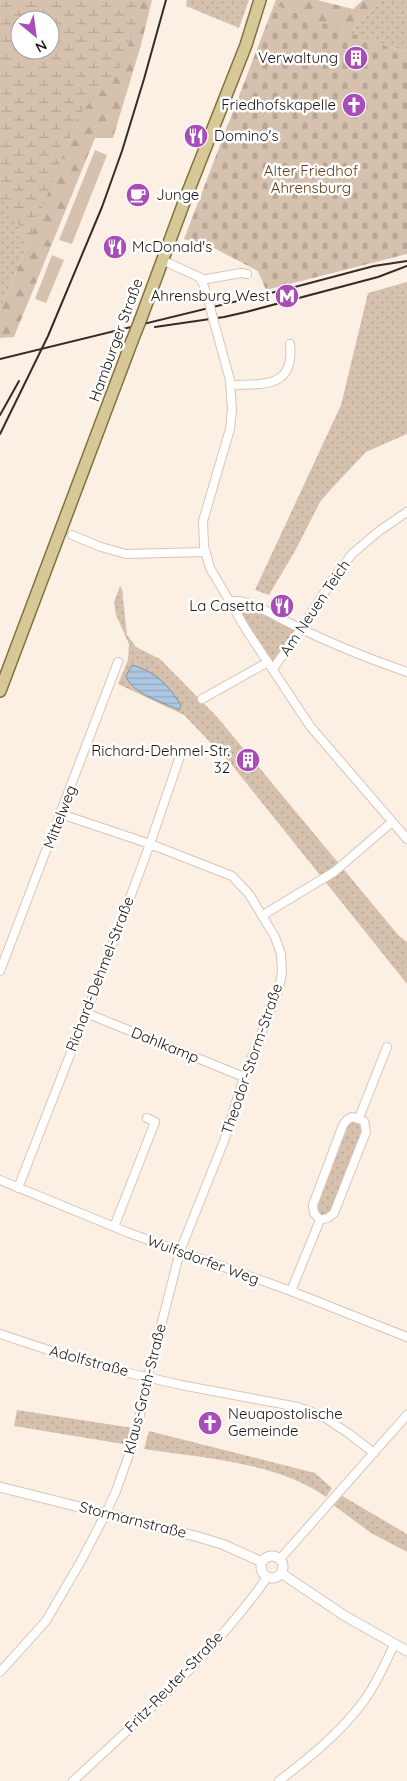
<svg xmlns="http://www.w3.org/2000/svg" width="407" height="1781" font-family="Quicksand,sans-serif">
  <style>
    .grass { fill: url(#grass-dots) }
    .forest { fill: url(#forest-firs); fill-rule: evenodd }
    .wetland { fill: url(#wetland-marsh); fill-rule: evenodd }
    .cemetery { fill: url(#cemetery-stones) }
    .garden { fill: #d6c1ae }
    .water { fill: url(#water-rules); stroke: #8192a2 }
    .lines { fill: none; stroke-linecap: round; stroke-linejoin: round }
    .minor-casing { stroke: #d9c5b4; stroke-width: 10 }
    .tertiary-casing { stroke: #d9c5b4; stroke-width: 11 }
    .primary-casing { stroke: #83723b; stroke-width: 14 }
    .minor { stroke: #fff; stroke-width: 8 }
    .tertiary { stroke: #fff; stroke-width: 9 }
    .primary { stroke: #d6c897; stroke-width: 11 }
    .rail { stroke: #342c26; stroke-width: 2 }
    .minor-bridge-casing { stroke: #d9c5b4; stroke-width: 10; stroke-linecap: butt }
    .primary-bridge-casing { stroke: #83723b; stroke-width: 14; stroke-linecap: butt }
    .minor-bridge { stroke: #fff; stroke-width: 8 }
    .primary-bridge { stroke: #d6c897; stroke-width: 11 }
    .labels { text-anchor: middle; stroke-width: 5; stroke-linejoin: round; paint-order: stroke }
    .poi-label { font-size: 15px; fill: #1d1610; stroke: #fff; text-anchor: end }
    .park-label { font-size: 15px; fill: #633c14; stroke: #fff }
    .street-label { font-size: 15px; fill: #1d1610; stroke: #fff }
  </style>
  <defs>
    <pattern id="grass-dots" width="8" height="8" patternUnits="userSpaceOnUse" patternTransform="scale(1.25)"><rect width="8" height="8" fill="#d6c1ae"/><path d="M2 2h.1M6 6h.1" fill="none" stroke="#b7a595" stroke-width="1.8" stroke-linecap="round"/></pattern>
    <pattern id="forest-firs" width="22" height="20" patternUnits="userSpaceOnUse" patternTransform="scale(1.25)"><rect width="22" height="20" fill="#d6c1ae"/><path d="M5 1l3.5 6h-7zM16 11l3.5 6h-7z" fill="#b7a595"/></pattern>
    <pattern id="wetland-marsh" width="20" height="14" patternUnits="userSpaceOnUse" patternTransform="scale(1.25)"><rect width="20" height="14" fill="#d6c1ae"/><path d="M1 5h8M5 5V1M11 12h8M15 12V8" fill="none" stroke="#b7a595"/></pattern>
    <pattern id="cemetery-stones" width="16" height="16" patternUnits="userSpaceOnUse" patternTransform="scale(1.25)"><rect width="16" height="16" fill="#d6c1ae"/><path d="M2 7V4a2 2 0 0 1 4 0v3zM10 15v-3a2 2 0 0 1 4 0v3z" fill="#b7a595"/></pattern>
    <pattern id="water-rules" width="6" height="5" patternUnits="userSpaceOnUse" patternTransform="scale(1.25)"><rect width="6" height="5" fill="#acc7e1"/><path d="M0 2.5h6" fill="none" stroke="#94aac0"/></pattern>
  </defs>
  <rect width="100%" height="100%" fill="#fcf0e5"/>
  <!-- grass -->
  <path class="grass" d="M187,0H249L239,28L186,6Z
    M382,0H407V51L389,47L349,33Z
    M6,200L28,244L0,310V202Z
    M407,282V434L366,452L332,488L320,502L295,551L269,595L255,590L341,405L368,293Z
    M120,586L122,589L127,635L136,647L160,659L218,718L399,936L407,942V984L231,764L184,715L118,684L128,660L129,644L116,615L114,602Z
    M237,601L298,629L273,664L232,604Z
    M353,1122L359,1123L363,1130L331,1213C325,1216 323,1217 318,1213L317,1204L349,1124Z
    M17,1410L133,1428L129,1445L14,1426Z
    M149,1431L315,1473L332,1488L326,1497C277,1462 202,1458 144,1449Z
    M339,1494L407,1534V1552L371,1533L332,1504Z"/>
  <!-- forest -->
  <path class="forest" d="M0,0H152L141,45L113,138H95L14,337L0,338V310L28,244L6,200L0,202ZM20,20H50V50H20Z
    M276,0H317L353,9L363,0H382L349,33L274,5Z"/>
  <!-- wetland -->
  <path class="wetland" d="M0,0H142L134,31L117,73L79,115L28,244L6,200L0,202ZM20,20H50V50H20Z"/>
  <!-- cemetery -->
  <path class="cemetery" d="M274,5L389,47L407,51V254L266,290L258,271L214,248L184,239Z"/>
  <!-- garden -->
  <path class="garden" d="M95,150L107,155L72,244L59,240Z
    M52,255L64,260L46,303L35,299Z"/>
  <!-- water -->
  <path class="water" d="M132,665C155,671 169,686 181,705L179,710C164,703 131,693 126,676Z"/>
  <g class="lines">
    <!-- minor casing -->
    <g class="minor-casing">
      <path id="minor" d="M162,260L201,278L208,299
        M201,280L241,273L247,274
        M214,322L230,380L232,409L230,429L203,521L204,546L210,568L247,631L310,726L407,839
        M230,385C262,384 295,389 290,344
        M72,535L101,547L126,554L205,552
        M229,602C241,597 265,610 276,616C319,639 361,656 407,672
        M273,669L301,629L333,579L352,554L379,531L407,512
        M202,699L268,662
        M263,915L334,872L392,822
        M0,971L118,662
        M86,1013L244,1077
        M352,1117L364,1121L366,1132L334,1213L328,1218L320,1220L314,1213L313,1205L343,1125L347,1120Z
        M359,1118L387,1047
        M0,1180L129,1233L291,1291L407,1337
        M18,1188L100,978L150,844L179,759
        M114,1227L155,1122L147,1118
        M291,1291L320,1220
        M0,1334L94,1365L181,1385L298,1407L324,1417L348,1433L374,1453
        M280,1559L407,1415
        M0,1672L46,1621L81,1561L106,1513L116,1491L135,1438L148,1377L180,1251L224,1141L244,1077L279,989L282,972L281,954L275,937L249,894L232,876L150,844L61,814
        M73,1781C125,1733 178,1685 225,1631C240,1613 255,1596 267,1577
        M279,1781C309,1758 340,1733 363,1702C376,1685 385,1664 394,1645"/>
    </g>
    <!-- tertiary casing -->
    <g class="tertiary-casing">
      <path id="tertiary" d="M0,1487L195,1536L222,1544L262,1562
        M261 1567a11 11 0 1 1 22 0a11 11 0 1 1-22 0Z
        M281,1573L345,1616L407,1651"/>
    </g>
    <!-- primary casing -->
    <g class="primary-casing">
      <path id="primary" d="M140,321L186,197L246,45L260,0
        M0,691L132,341"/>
    </g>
    <!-- minor -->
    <use href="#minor" class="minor"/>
    <!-- tertiary -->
    <use href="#tertiary" class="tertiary"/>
    <!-- primary -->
    <use href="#primary" class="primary"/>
    <!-- rail -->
    <path class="rail" d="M155,327L224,317L246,312L378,277L407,266
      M0,359L291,288L374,266L407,261
      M0,415L19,381
      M0,434L48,336L102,207L122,151L144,79L166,0"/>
    <!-- minor-bridge casing -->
    <g class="minor-bridge-casing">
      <path id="minor-bridge" d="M208,299L214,322"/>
    </g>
    <!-- primary-bridge casing -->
    <g class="primary-bridge-casing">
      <path id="primary-bridge" d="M132,341L140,321"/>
    </g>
    <!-- minor-bridge -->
    <use href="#minor-bridge" class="minor-bridge"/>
    <!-- primary-bridge -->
    <use href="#primary-bridge" class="primary-bridge"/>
  </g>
  <!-- icons -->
  <defs>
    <g id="building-disc" transform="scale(1.25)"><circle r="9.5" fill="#a84cb7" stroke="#fff"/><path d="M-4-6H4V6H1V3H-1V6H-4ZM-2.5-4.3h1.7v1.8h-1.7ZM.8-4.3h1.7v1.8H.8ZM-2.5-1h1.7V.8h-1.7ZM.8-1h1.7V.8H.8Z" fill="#fff"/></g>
    <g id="church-disc" transform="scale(1.25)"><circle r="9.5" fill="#a84cb7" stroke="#fff"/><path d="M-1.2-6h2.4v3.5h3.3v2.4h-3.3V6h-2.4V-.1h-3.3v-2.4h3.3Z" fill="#fff"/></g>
    <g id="restaurant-disc" transform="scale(1.25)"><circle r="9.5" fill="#a84cb7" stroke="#fff"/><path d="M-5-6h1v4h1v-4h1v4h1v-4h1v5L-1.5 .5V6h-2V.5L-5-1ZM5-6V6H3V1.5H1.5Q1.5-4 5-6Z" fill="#fff"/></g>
    <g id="cafe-disc" transform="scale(1.25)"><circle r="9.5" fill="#a84cb7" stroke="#fff"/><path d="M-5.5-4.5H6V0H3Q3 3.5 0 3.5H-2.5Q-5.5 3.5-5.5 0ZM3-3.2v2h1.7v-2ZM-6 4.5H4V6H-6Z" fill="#fff"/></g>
    <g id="metro-disc" transform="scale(1.25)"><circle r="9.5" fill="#a84cb7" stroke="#fff"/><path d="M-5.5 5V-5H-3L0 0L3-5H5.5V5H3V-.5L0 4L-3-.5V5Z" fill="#fff"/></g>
  </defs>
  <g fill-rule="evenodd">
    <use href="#building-disc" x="356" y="58"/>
    <use href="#church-disc" x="354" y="105"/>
    <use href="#restaurant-disc" x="196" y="136"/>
    <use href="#cafe-disc" x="138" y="195"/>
    <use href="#restaurant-disc" x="115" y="247"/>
    <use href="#metro-disc" x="287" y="296"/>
    <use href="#restaurant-disc" x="282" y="606"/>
    <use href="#building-disc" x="248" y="760"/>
    <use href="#church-disc" x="210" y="1423"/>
  </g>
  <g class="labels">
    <!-- poi labels -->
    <g class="poi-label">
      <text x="338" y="63">Verwaltung</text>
      <text x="336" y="110">Friedhofskapelle</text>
      <text x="214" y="141" text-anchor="start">Domino's</text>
      <text x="156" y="200" text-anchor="start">Junge</text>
      <text x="132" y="252" text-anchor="start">McDonald's</text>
      <text x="270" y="301">Ahrensburg West</text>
      <text x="264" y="611">La Casetta</text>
      <text x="230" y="756">Richard-Dehmel-Str.<tspan x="230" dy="17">32</tspan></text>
      <text x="228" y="1419" text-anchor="start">Neuapostolische<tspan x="228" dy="17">Gemeinde</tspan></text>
    </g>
    <!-- park labels -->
    <g class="park-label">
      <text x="311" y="176">Alter Friedhof<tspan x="311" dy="17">Ahrensburg</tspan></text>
    </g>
    <!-- street labels -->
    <g class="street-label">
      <text transform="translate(116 340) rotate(-70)" y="5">Hamburger Straße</text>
      <text transform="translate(315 608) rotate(-56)" y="5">Am Neuen Teich</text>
      <text transform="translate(60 817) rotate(-69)" y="5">Mittelweg</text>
      <text transform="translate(100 974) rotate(-69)" y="5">Richard-Dehmel-Straße</text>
      <text transform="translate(165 1045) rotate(22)" y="5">Dahlkamp</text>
      <text transform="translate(252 1059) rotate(-71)" y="5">Theodor-Storm-Straße</text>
      <text transform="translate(203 1260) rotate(20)" y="5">Wulfsdorfer Weg</text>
      <text transform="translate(89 1361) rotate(15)" y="5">Adolfstraße</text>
      <text transform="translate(145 1389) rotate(-76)" y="5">Klaus-Groth-Straße</text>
      <text transform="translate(133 1520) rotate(14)" y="5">Stormarnstraße</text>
      <text transform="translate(174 1682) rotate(-46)" y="5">Fritz-Reuter-Straße</text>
    </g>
  </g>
  <!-- north arrow -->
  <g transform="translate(35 35) rotate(151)"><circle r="24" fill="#ffffff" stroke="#a5a29f"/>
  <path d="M0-4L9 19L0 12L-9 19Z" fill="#a84cb7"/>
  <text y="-8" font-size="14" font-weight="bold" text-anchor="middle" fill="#1d1610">N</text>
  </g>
</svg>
